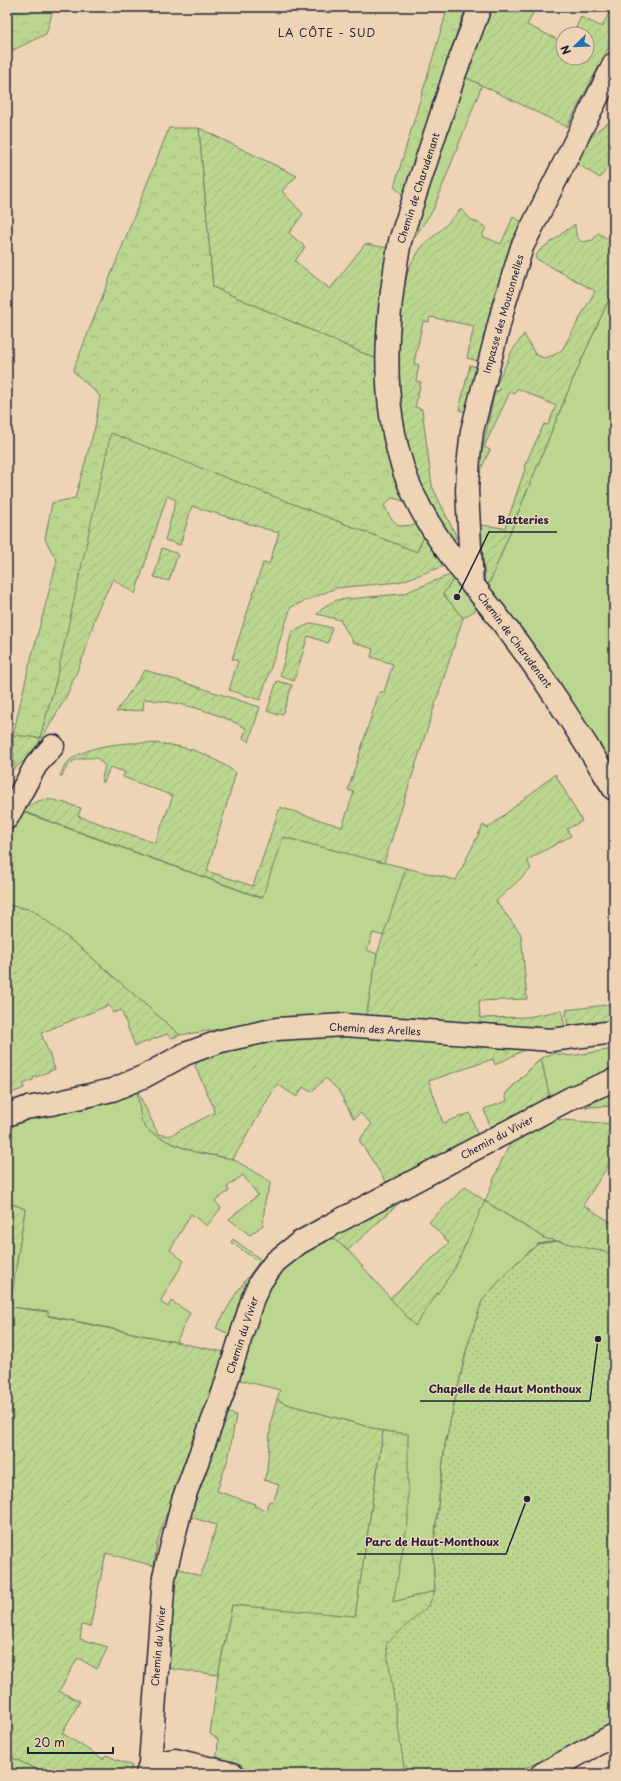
<svg xmlns="http://www.w3.org/2000/svg" width="621" height="1781" font-family="'Playpen Sans',sans-serif">
  <style>
    .grass { fill: #bbd78f; stroke: #6e7c65 }
    .forest { fill: url(#forest-crowns); stroke: #6e7c65 }
    .park { fill: url(#park-dots); stroke: #6e7c65 }
    .garden { fill: url(#garden-furrows); stroke: #6e7c65 }
    .lines { fill: none; stroke-linecap: round; stroke-linejoin: round }
    .minor-casing { stroke: #22223b; stroke-width: 25 }
    .minor { stroke: #eed4b5; stroke-width: 22 }
    .labels { text-anchor: middle; stroke-width: 3; stroke-linejoin: round; paint-order: stroke }
    .street-label { font-size: 10px; fill: #22223b; stroke: #eed4b5 }
    .neighbourhood-label { font-size: 11px; letter-spacing: 1px; fill: #22223b; stroke: #eed4b5 }
    .leader { fill: none; stroke: #22223b; stroke-width: 1.5 }
    .callout-dot { fill: #22223b; stroke: #eed4b5; stroke-width: 1.5 }
    .callout-label { font-size: 11px; text-anchor: middle; font-weight: bold; fill: #22223b; stroke: #eed4b5; stroke-width: 3; stroke-linejoin: round; paint-order: stroke }
  </style>
  <defs>
    <pattern id="forest-crowns" width="20" height="18" patternUnits="userSpaceOnUse"><rect width="20" height="18" fill="#bbd78f"/><path d="M2 6a3 3 0 1 1 6 0M12 15a3 3 0 1 1 6 0" fill="none" stroke="#a0b87c"/></pattern>
    <pattern id="park-dots" width="8" height="8" patternUnits="userSpaceOnUse"><rect width="8" height="8" fill="#bbd78f"/><path d="M2 2h.1M6 6h.1" fill="none" stroke="#a0b87c" stroke-width="1.8" stroke-linecap="round"/></pattern>
    <pattern id="garden-furrows" width="10" height="10" patternUnits="userSpaceOnUse"><rect width="10" height="10" fill="#bbd78f"/><path d="M-1 1l2-2M0 10L10 0M9 11l2-2" fill="none" stroke="#a0b87c"/></pattern>
  </defs>
  <rect width="100%" height="100%" fill="#eed4b5"/>
  <filter id="ink" filterUnits="userSpaceOnUse"><feTurbulence type="fractalNoise" baseFrequency=".025" numOctaves="2"/><feDisplacementMap in="SourceGraphic" scale="8" xChannelSelector="R" yChannelSelector="G"/><feConvolveMatrix kernelMatrix="1 2 1 2 8 2 1 2 1" color-interpolation-filters="sRGB"/></filter>
  <g filter="url(#ink)">
    <!-- grass -->
    <path class="grass" d="M461,75L482,85L433,210L413,239L422,200Z
      M614,288V771L559,682L486,591L573,379Z
      M455,577L479,608L463,618L443,594Z
      M20,811L261,898L282,837L406,868L384,936L373,933L367,950L377,954L366,1018L309,1016L272,1019L221,1029L180,1035L82,949L33,910L7,905V842Z
      M614,1049V1071L550,1099L541,1058L554,1053L570,1056Z
      M137,1090L145,1127L171,1143L195,1152L233,1159L271,1182L265,1201L263,1225L250,1235L229,1219L258,1195L243,1175L227,1187L229,1191L215,1201L221,1208L207,1226L191,1214L170,1250L184,1261L160,1302L168,1307L171,1301L190,1313L176,1342L47,1315L48,1311L10,1307L25,1209L7,1202V1125L22,1119Z
      M484,1201L544,1238L559,1241L538,1244L482,1301L467,1348L445,1445L433,1552L435,1591L393,1602L397,1577L408,1434L383,1431L283,1403L277,1399L280,1390L240,1380L238,1370C249,1338 258,1292 283,1269C297,1255 314,1246 331,1237L348,1250L408,1318L455,1268Z
      M233,1239L264,1262L246,1293L229,1334L216,1328L237,1292L259,1262L231,1242Z"/>
    <!-- forest -->
    <path class="forest" d="M7,7H54L46,34L7,53Z
      M448,7H466L441,77L407,198L394,187Z
      M169,128H199L213,287L379,360L385,428L404,501L392,498L384,505L390,517L399,526L418,525L425,534L417,552L179,460L56,681L40,738L13,735L27,674L57,561L45,539L52,503L75,498L95,427L100,396L73,371Z
      M559,1241L614,1254L429,1774H249V1770L217,1757L218,1739L210,1734L218,1675L232,1605L355,1615L383,1431L408,1434V1522L393,1602L435,1591L433,1552L445,1445L467,1348L482,1301L512,1267L538,1244Z
      M7,1755L46,1774H7Z"/>
    <!-- park -->
    <path class="park" d="M559,1241L614,1254V1722L546,1759L511,1774H405L386,1644L429,1605L435,1591L433,1552L445,1445L467,1348L482,1301L512,1267L538,1244Z"/>
    <!-- garden -->
    <path class="garden" d="M489,7H536L527,25L563,42V58H587V34H573L581,17L602,27L612,7H614V37L567,127L461,75Z
      M614,121V173L606,169L600,178L576,163C585,145 594,127 614,121Z
      M199,128L297,176L282,191L303,214L289,233L305,247L295,261L330,289L365,244L389,248L379,360L213,287Z
      M461,209L470,219L486,227L482,236L501,244L513,217L523,222L492,303L478,361L467,358L474,326L430,317L429,322L423,321L414,363L419,365L416,381L421,382L415,407L422,409L432,486L457,538L453,540L427,504L404,440L399,389L397,357L400,305L409,267L421,248L448,223Z
      M575,224C575,231 576,238 582,242L593,240L598,233L608,239L610,235L614,237V288L573,379L486,591L480,525L505,528L525,469L524,467L544,424L548,425L556,406L517,388L515,394L510,392L484,447L490,450L479,473L478,470L495,391H499L500,387L496,385L512,351L524,334L535,354L544,358L554,355L562,350L595,291L535,258L539,251Z
      M470,365L477,367L466,412L459,410Z
      M111,433L417,552L425,534L447,565L399,582L336,588L291,607L260,700L229,690L238,661L232,659L263,563L269,564L279,533L192,506L180,545L165,540L176,500L167,496L135,594L113,579L97,611L85,652L67,695L43,737L40,738L39,749L14,769L13,735L40,738L56,681Z
      M162,548L178,554L169,581L154,577Z
      M452,574L455,577L443,594L463,618L384,863L283,837L262,898L22,811C45,792 55,801 81,808L78,816L155,843L173,796L123,777L125,772L110,767L104,782H101L105,766L97,758C79,757 69,759 62,776H60C62,771 64,766 68,762C91,740 151,740 181,747C201,751 220,761 236,773L207,871L253,886L280,807L342,827L354,792L348,790L379,692H384L393,664L371,657L373,649L353,642L340,620L317,614L325,606L337,600L402,594Z
      M312,623L332,628L328,643L308,636L294,681L280,676L292,632Z
      M145,670L260,707L249,742L243,738L246,728C211,710 184,703 144,699L143,710L116,712Z
      M277,681L292,685L283,714L279,713L278,715L267,711Z
      M555,774L582,821L567,829L571,836L527,860L531,869L496,901L521,934L527,999L479,1001L480,1018L528,1017L562,1010L565,1029L543,1032L366,1018L377,954L406,868L456,880L483,825L488,828Z
      M7,905L33,910L82,949L180,1035L172,1038L167,1034L135,1046L121,1010L113,1013L109,1005L41,1033L55,1069L33,1078V1080L23,1084L24,1088L7,1095Z
      M614,1004V1022L568,1028L566,1010Z
      M349,1032L530,1047L495,1065L493,1059L429,1081L443,1123L470,1113L478,1137L427,1164L386,1182L359,1140L372,1124L360,1113L354,1119L338,1090L326,1078L311,1092L303,1087L297,1097L277,1084L233,1159L195,1152L171,1143L150,1132L145,1127L141,1120L137,1090L158,1134L169,1136L214,1113L213,1106L195,1066L201,1057L217,1052L308,1034Z
      M541,1058L550,1099L491,1130L484,1109L507,1101L505,1094Z
      M614,1092V1106L585,1107Z
      M551,1119L614,1124V1167L609,1164L583,1205L614,1224V1254L544,1238L485,1201L455,1268L415,1326L390,1298L449,1243L429,1222L465,1187L485,1201C491,1188 504,1150 513,1141C523,1132 539,1125 551,1119Z
      M406,1197L348,1250L331,1237Z
      M7,1202L25,1209L10,1307L48,1312V1316L224,1352L216,1381L163,1524L157,1544L154,1566L106,1553L90,1627L82,1625L80,1639L108,1647L97,1669L78,1658L59,1691L80,1701L62,1733L103,1759L106,1755L132,1766L130,1774H46L7,1755Z
      M277,1399L283,1403L383,1431L355,1616L232,1605L218,1675L165,1668L175,1567L200,1576L207,1560L216,1525L187,1516L226,1412L236,1415L229,1456L217,1491L255,1504L254,1506L266,1510L269,1501L273,1502L279,1485L264,1480L267,1470L271,1421Z"/>
    <g class="lines">
      <!-- minor casing -->
      <g class="minor-casing">
        <path id="minor" d="M480,7L455,73L400,241C386,316 379,397 404,471C425,532 470,579 508,630C547,681 580,735 614,789
          M472,585L467,490L469,457L472,431L504,305L522,247L614,64
          M7,818L36,765L53,746
          M7,1115L26,1108L51,1104L112,1090L145,1076L185,1054L221,1041L277,1029L344,1025L551,1040L614,1032
          M150,1764L164,1577L183,1500L223,1393L253,1298L261,1281L275,1262L299,1243L331,1225L571,1098L614,1080
          M147,1774L150,1764L175,1760L233,1774
          M542,1774L614,1735"/>
      </g>
      <!-- minor -->
      <use href="#minor" class="minor"/>
    </g>
  </g>
  <g class="labels">
    <!-- street labels -->
    <g class="street-label">
      <text transform="translate(418 188) rotate(-72)" y="4">Chemin de Charudenant</text>
      <text transform="translate(503 314) rotate(-74)" y="4">Impasse des Moutonnelles</text>
      <text transform="translate(515 640) rotate(53)" y="4">Chemin de Charudenant</text>
      <text transform="translate(375 1029) rotate(3)" y="4">Chemin des Arelles</text>
      <text transform="translate(497 1137) rotate(-28)" y="4">Chemin du Vivier</text>
      <text transform="translate(242 1335) rotate(-72)" y="4">Chemin du Vivier</text>
      <text transform="translate(158 1646) rotate(-85)" y="4">Chemin du Vivier</text>
    </g>
    <!-- neighbourhood labels -->
    <g class="neighbourhood-label">
      <text x="327" y="37">LA CÔTE - SUD</text>
    </g>
  </g>
  <!-- callouts -->
  <path class="leader" d="M457 597L489 532H557M598 1339L590 1401H420M527 1499L506 1554H357"/>
  <g class="callout-dot">
    <circle cx="457" cy="597" r="4"/>
    <circle cx="598" cy="1339" r="4"/>
    <circle cx="527" cy="1499" r="4"/>
  </g>
  <g class="callout-label">
    <text x="523" y="524">Batteries</text>
    <text x="505" y="1393">Chapelle de Haut Monthoux</text>
    <text x="432" y="1546">Parc de Haut-Monthoux</text>
  </g>
  <!-- margin -->
  <rect width="621" height="1781" fill="none" stroke="#eed4b5" stroke-width="24"/>
  <rect x="12" y="12" width="597" height="1757" fill="none" stroke="#22223b" stroke-width="1.5" filter="url(#ink)"/>
  <!-- north arrow -->
  <g transform="translate(575 46) rotate(247)"><circle r="19" fill="#eed4b5" stroke="#9c8d84"/>
  <path d="M0-3L7 15L0 10L-7 15Z" fill="#1f6fb2"/>
  <text y="-6" font-size="11" font-weight="bold" text-anchor="middle" fill="#22223b">N</text>
  </g>
  <!-- scale -->
  <path d="M28 1747v6h85v-6" fill="none" stroke="#22223b" stroke-width="2"/>
  <text x="34" y="1747" font-size="12" fill="#22223b" stroke="#eed4b5" stroke-width="3" paint-order="stroke">20 m</text>
</svg>
